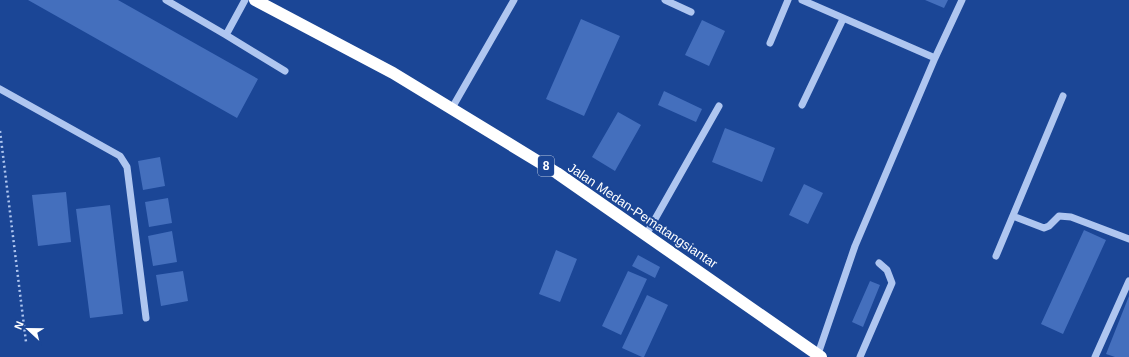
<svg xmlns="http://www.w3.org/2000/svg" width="1129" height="357" font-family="Helvetica,sans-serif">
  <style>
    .building { fill: #446fbd }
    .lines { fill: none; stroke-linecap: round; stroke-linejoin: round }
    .path { stroke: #afc6f0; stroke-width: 2.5; stroke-dasharray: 2 3; stroke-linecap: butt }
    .minor { stroke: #afc6f0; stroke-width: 7 }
    .highway { stroke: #fff; stroke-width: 12 }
    .labels { text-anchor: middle; stroke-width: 4; stroke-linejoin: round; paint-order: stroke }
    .shield { fill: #1b4696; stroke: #bbc8e0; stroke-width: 1 }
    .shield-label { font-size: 12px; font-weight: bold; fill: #fff }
    .street-label { font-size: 13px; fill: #fff; stroke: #1b4696 }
  </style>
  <rect width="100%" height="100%" fill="#1b4696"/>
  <!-- building -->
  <path class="building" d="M28,0H118L258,79L237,118Z
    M925,0H948L944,8Z
    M581,19L620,36L584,116L546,99Z
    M702,20L725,31L709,66L685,55Z
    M664,91L702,109L696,122L658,105Z
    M618,112L641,125L615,171L592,157Z
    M725,128L775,148L762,182L712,162Z
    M160,157L165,186L143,190L138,161Z
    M804,184L823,193L808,224L789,215Z
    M66,192L71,242L38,246L32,195Z
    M168,198L172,223L149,227L145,202Z
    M110,205L123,314L90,318L76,209Z
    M1084,230L1106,240L1063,334L1041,324Z
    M172,231L177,262L153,266L148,236Z
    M556,250L577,259L560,302L539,294Z
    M638,255L660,267L655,278L632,266Z
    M183,271L188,301L161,306L156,275Z
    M628,271L647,279L621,335L602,326Z
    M870,281L880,285L863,327L852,322Z
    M647,295L668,305L644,357H642L622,348Z
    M1129,296V357H1115L1106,354Z"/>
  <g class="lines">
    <!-- path -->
    <path class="path" d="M0,131L26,342"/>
    <!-- minor -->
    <path class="minor" d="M166,0L226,35L245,0
      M665,0L691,12
      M802,0L935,58
      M226,35L285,71
      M770,43L788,0
      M0,89L120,156L127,167L146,318
      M802,105L843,19
      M452,108L514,0
      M1013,216L1044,228L1049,226L1059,216L1071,217L1129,239
      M646,235L719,106
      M996,256L1063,96
      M817,357L855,246L935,58L962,0
      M860,357L892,283L887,270L879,263
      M1095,357L1129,281"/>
    <!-- highway -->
    <path class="highway" d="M255,0L393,73L557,173L821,357"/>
  </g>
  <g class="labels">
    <!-- shield labels -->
    <rect class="shield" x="538" y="156" width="16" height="20" rx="3"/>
    <g class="shield-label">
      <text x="546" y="170">8</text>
    </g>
    <!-- street labels -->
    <g class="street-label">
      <text transform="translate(643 215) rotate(34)" y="5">Jalan Medan-Pematangsiantar</text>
    </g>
  </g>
  <!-- north arrow -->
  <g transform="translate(28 329) rotate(292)" stroke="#1b4696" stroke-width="3" paint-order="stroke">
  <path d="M0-3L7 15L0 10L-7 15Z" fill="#ffffff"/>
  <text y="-6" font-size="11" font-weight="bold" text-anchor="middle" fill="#ffffff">N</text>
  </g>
</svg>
